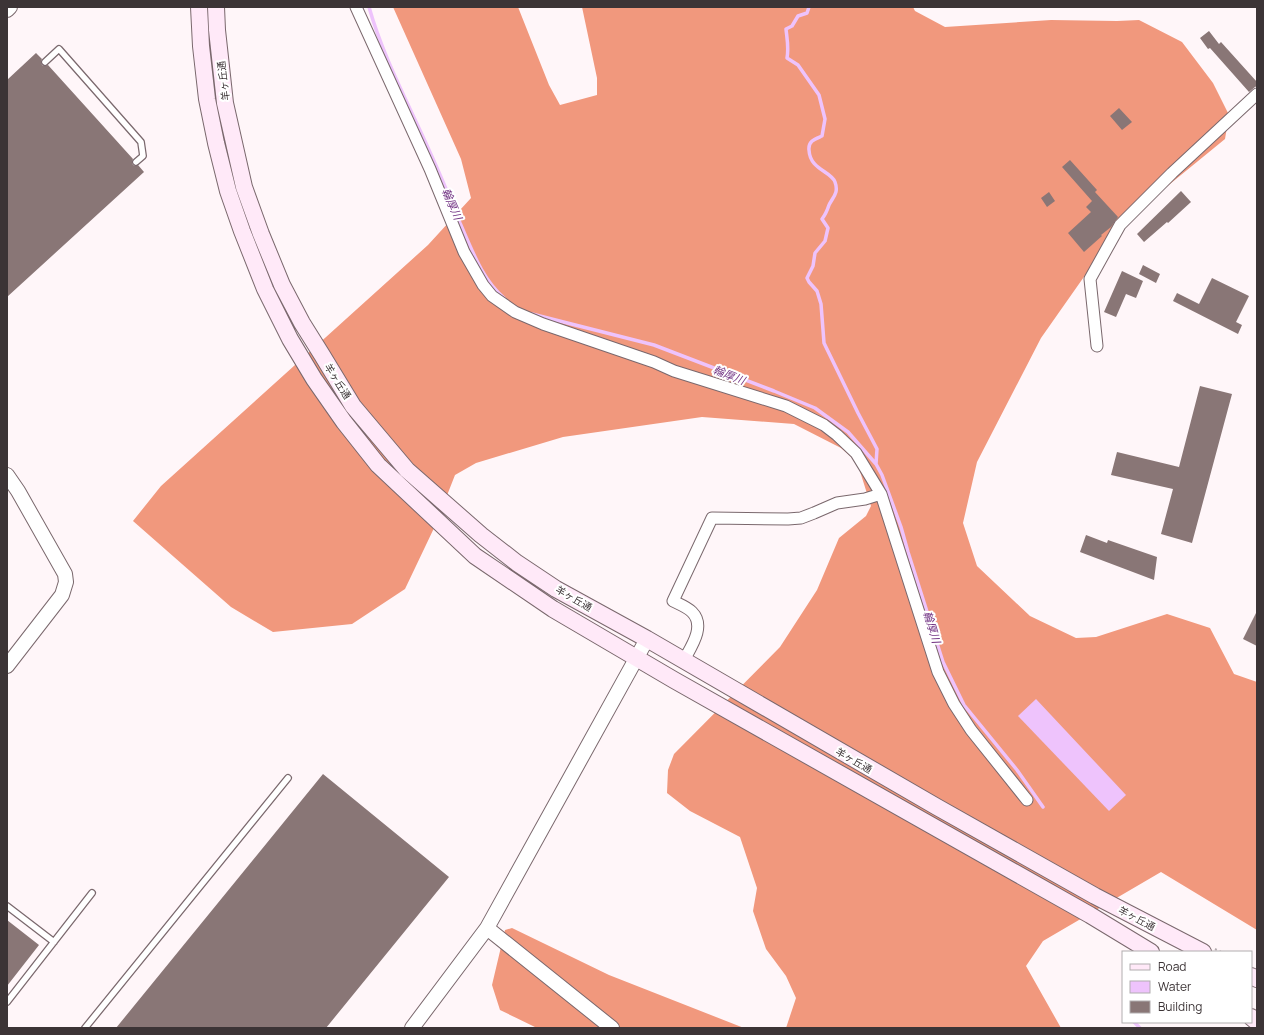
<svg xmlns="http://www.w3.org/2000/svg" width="1264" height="1035" font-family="Manrope,'Noto Sans JP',sans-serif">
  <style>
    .forest { fill: #f1987d }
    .water { fill: #eec3fc }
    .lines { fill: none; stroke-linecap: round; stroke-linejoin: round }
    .stream { stroke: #eec3fc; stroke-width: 3.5 }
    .building { fill: #897676 }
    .service-casing { stroke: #7a686d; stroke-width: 8 }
    .minor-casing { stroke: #7a686d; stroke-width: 13 }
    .tertiary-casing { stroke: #7a686d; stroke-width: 16 }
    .secondary-casing { stroke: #7a686d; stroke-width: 18 }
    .path { stroke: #b5acaf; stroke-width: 2; stroke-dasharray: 2 3; stroke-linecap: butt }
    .service { stroke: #fff; stroke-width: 5.5 }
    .minor { stroke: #fff; stroke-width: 11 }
    .tertiary { stroke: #fff; stroke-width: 14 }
    .secondary { stroke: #ffe9f8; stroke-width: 16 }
    .labels { text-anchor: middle; stroke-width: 4; stroke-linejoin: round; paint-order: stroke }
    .street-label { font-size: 10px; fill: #3c3436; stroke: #fff }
    .water-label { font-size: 11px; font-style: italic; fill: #703082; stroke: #fff }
  </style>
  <rect width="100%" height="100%" fill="#fff6f9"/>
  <!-- forest -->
  <path class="forest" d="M393,7H518L549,85L560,105L597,95V78L582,7H913L915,11L945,27L1051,20L1117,21L1139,20L1182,42L1213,83L1229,115L1225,139L1143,206L1100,254L1041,338L977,462L963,523L977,566L1030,616L1076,638L1096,637L1167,614L1210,628L1234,674L1257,682V930L1161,872L1043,941L1026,966L1061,1028H786L796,998L786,976L766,949L753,911L757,888L740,837L690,811L667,793L668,770L674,754L780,647L817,590L839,538L866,516L871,506L857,462L841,448L794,424L702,417L563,437L476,463L455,475L435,526L405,589L352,624L273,632L231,607L133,521L161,486L428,245L471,198L461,159Z
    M512,928L609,975L744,1028H537L500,1010L492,985L505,930Z"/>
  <!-- water -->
  <path class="water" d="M1036,699L1126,795L1109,811L1018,716Z"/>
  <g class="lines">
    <!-- stream -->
    <path class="stream" d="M369,7C383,57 408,103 429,150C440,174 450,198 460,223C472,250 482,279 504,298
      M809,7L807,13L798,16L792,26L786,29C787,39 789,48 787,58L798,65L819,95L825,119L822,136C815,139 808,141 809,150C810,170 831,171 835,182C839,193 833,197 829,205C827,211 826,214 822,219L828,228L825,241L815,253L813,266L807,278L809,282L817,291L821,304L824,343L858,413L877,449L876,464
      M532,314L654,345L774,391L815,408L848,432L876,464L882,475L901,527L908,552L943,662L964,705L1017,770L1043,807
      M1134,1022L1140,1028"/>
  </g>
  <!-- building -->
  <path class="building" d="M1209,31L1219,44L1221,42L1257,82V86L1255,87L1249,92L1210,48L1208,49L1200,38Z
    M36,53L42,59L41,61L42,65L44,66L48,65L133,159L132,162L133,165L136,166L138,165L144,172L7,297V80Z
    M1119,108L1132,122L1122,130L1110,116Z
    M1070,160L1097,190L1095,192L1118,217L1111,227L1101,235L1102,236L1084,252L1068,233L1091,212L1086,207L1092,201L1062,167Z
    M1181,191L1191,202L1168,223L1167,222L1144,242L1137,234Z
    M1049,192L1055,201L1047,207L1041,198Z
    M1143,265L1160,274L1156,283L1139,274Z
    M1122,271L1143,281L1136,298L1126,294L1116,317L1104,312Z
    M1212,278L1249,296L1236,322L1242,325L1238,334L1173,301L1177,293L1199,304Z
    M1200,386L1232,394L1192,543L1161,534L1173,489L1111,475L1117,452L1179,467Z
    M1086,535L1107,543L1108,540L1157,557L1154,580L1080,552Z
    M1257,611V646L1243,639Z
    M323,774L449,877L326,1028H116Z
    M7,920L39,945L7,986Z"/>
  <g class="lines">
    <!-- service casing -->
    <g class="service-casing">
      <path id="service" d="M45,62L59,49L141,142L143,156L136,162
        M7,906L54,942
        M7,1002L92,893
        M85,1028L288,778"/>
    </g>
    <!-- minor casing -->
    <g class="minor-casing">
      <path id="minor" d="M356,7L430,169L464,252L483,285L492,296L515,312L543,324L654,362L674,371L786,406L824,425L837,435L856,453L881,494L938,672L954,704L971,730L1027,800
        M1097,346L1090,279L1120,225L1172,173L1257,94
        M684,660C691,647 706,626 692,612C687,607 679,604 673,601L712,518L788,519L801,518L814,513L837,503L865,499L881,494"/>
    </g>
    <!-- tertiary casing -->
    <g class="tertiary-casing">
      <path id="tertiary" d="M7,10L10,7
        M7,475L18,491L65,574L66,582L62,595L7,666
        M487,928L612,1028
        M412,1028L487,928L647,639"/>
    </g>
    <!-- secondary casing -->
    <g class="secondary-casing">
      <path id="secondary" d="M199,7L201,46L207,99L216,143L228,191L242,231L265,289L290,339L314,379L344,422L378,465L475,556L553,609L674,680L1090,915L1151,952
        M216,7L217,30L225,103L244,187L261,234L282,285L302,323L322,355L353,406L407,470L481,535L517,563L556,589L647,639L937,807L1095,896L1203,952
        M1251,976L1257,979
        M1251,1017L1257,1022"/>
    </g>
    <!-- path -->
    <path class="path" d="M1215,949L1221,952"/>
    <!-- service -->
    <use href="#service" class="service"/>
    <!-- minor -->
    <use href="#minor" class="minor"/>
    <!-- tertiary -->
    <use href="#tertiary" class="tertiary"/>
    <!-- secondary -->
    <use href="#secondary" class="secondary"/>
  </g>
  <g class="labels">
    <!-- street labels -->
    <g class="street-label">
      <text transform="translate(223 81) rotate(-97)" y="4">羊ヶ丘通</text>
      <text transform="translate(338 381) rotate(58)" y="4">羊ヶ丘通</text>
      <text transform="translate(574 598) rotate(30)" y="4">羊ヶ丘通</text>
      <text transform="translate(854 760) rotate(30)" y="4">羊ヶ丘通</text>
      <text transform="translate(1137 918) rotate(28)" y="4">羊ヶ丘通</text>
    </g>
    <!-- water labels -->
    <g class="water-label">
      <text transform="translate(452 204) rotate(66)" y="4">輪厚川</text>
      <text transform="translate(729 375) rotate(21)" y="4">輪厚川</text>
      <text transform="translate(932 627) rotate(73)" y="4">輪厚川</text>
    </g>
  </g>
  <!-- border -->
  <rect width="1264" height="1035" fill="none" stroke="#3c3436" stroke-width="16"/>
  <!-- legend -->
  <rect x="1122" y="951" width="130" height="72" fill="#ffffff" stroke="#b1aeaf"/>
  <rect x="1130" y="964" width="20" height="6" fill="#ffe9f8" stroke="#b1aeaf"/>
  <text x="1158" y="971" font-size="12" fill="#3c3436">Road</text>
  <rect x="1130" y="981" width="20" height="12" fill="#eec3fc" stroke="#b1aeaf"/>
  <text x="1158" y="991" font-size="12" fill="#3c3436">Water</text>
  <rect x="1130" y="1001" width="20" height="12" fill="#897676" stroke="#b1aeaf"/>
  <text x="1158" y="1011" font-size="12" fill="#3c3436">Building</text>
</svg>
